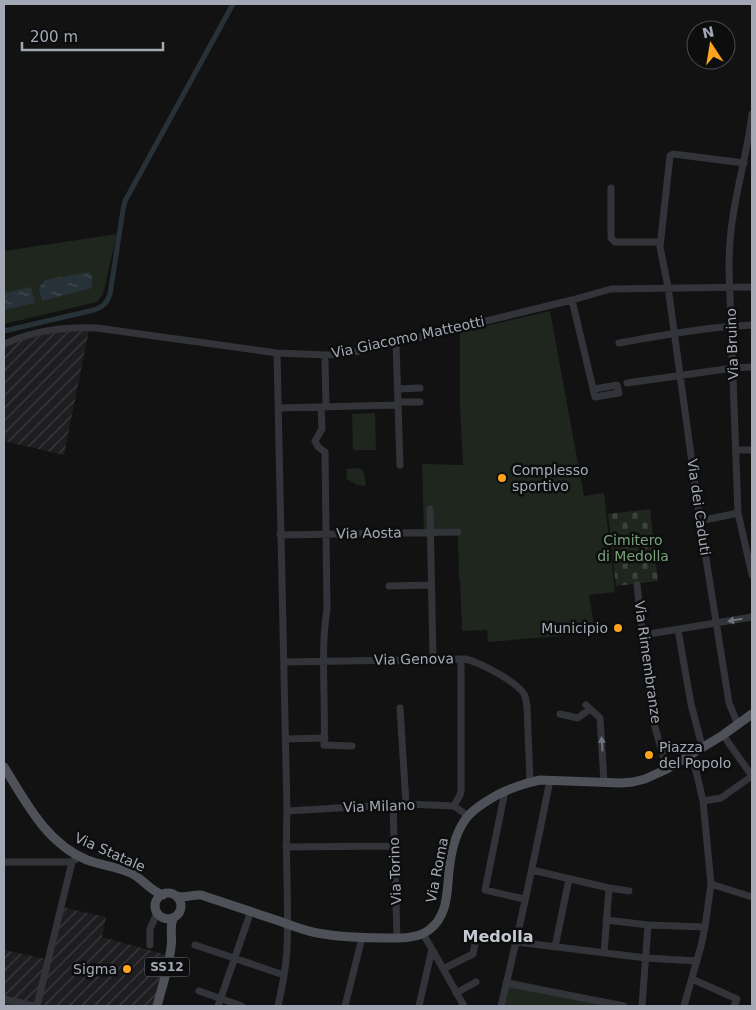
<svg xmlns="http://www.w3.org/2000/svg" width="756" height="1010" font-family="'DejaVu Sans',sans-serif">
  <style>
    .industrial { fill: url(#industrial-furrows) }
    .cemetery { fill: url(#cemetery-stones) }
    .green { fill: #1e261e }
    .water { fill: url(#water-ripples) }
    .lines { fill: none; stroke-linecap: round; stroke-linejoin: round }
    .canal { stroke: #273238; stroke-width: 5 }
    .minor { stroke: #323439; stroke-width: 7 }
    .major { stroke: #4e5158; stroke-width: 9 }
    .oneway { fill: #70747d }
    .poi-dot { fill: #ffa41e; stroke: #0d0d0e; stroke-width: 2 }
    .labels { text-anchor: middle; stroke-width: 5; stroke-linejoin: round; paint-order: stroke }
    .shield { fill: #0d0d0e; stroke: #757a83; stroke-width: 1 }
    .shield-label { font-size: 12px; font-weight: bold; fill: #a2a9b5 }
    .street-label { font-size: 14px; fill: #a2a9b5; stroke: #0d0d0e }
    .poi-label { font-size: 14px; fill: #a2a9b5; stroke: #0d0d0e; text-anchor: start }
    .park-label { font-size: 14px; fill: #77a277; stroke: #0d0d0e }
    .quarter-label { font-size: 16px; font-weight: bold; fill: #c3c8d1; stroke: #0d0d0e }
  </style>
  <defs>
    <pattern id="industrial-furrows" width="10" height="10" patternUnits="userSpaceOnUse" patternTransform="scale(1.25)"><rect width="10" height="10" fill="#1e1e20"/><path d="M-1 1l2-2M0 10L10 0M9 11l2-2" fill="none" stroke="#3c3c3e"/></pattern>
    <pattern id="cemetery-stones" width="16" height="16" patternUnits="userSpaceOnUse" patternTransform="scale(1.25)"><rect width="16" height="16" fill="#1e261e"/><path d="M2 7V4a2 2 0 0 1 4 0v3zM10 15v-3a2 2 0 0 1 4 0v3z" fill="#3c433c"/></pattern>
    <pattern id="water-ripples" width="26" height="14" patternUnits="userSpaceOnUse" patternTransform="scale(1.25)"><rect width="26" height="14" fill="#273238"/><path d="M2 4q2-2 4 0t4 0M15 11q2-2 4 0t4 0" fill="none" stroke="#434d53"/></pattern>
  </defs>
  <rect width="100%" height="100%" fill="#121213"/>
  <!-- industrial -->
  <path class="industrial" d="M89,330L64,455L4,441V346L14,341L57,332Z
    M62,907L106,917L102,937L167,955L157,1006H4V950L46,959Z"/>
  <!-- cemetery -->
  <path class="cemetery" d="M650,509L658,581L616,586L608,514Z"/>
  <!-- green -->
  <path class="green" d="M117,234L103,294L97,302L4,324V251Z
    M550,311L584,496L604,493L615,592L589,595L595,631L574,633L573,635L488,642L487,630L462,631L460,580L459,579L458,534L424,535L422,464L463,465L460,407V332Z
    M375,413L376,450H353L352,414Z
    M359,468L364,472L366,486L357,485L351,481L346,479L347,469Z
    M505,978L614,1002V1006H500Z"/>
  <!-- water -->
  <path class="water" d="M89,272L92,275V288L42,301L39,288L45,280Z
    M31,287L35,303L4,310V293Z"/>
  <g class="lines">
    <!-- canal -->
    <path class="canal" d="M4,331L94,310C103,307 107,303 110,294L123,210L125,201L233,4"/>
    <!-- minor -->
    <path class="minor" d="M752,114C748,149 738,182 733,216C730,234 729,252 729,270L738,513L752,575
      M611,188V238L615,242H660
      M572,300L595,397L619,393L617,385L594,389
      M396,343L400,465
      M619,343C663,335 708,327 752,325
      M4,344C35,330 63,327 97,328L277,353L327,355L345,354L396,343L572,300L611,289L752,287
      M277,353L287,811C285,857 289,903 287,949C286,968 282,988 278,1006
      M325,361L326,407
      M627,383L733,368L752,367
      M397,389L420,388
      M398,402H420
      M321,407L322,429L315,441L318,447L325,452L327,609C320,654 326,700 324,745L352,746
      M278,408L398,405
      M736,450H752
      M430,509L433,659
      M700,521L738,513
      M280,535L458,532
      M637,585L652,717L667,769
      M389,586L431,585
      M678,630L691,704L701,742L703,747
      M643,635L752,617
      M284,662L465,659C479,662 516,681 524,694C526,697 526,702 527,706L530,782
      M586,705L600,718L604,782
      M400,708L406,804
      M560,714L578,718L590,709
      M738,725L729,703L700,521L668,287L660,247L670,156L673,154L744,163
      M723,735L752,776
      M285,739L325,738
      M505,791L485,890L524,899
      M703,801L721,798L752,776
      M393,804L397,938
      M454,806L460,795L461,791V659
      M287,811L406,804L454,806L468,816
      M286,847L393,846
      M4,862H69L75,860
      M532,870L609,888L629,891
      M711,884L752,897
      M606,920L648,925L705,927
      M423,934L432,949L464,1006
      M517,942L646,958L697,961
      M150,945V929L157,913
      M195,945L284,975
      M555,947L569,879
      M604,953L609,888
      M443,969L473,954L477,934
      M692,979L737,999L734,1006
      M506,983L624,1006
      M199,991L242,1006
      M456,993L476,982
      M4,999L34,1006
      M37,1006L72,862
      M218,1006L251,911
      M345,1006L362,938
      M419,1006L432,949
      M501,1006C519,931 535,856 550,780
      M642,1006L648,925
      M684,1006L701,946L705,927L711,884L703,801L696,771L690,755"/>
    <!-- major -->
    <path class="major" d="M4,767C26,802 46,843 87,860C101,865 117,867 131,873C143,879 150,891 163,895
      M155 906a13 13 0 1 1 26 0a13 13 0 1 1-26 0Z
      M177,896C186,899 192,894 201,895C225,903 249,911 273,919C288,924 302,930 317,933C339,937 362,938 385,938C399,938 417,939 429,930C448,916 447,892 449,871C451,852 456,829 469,815C477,806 487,801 497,795C511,788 525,783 540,780L621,783L633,782L645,779L667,769L723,735L752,714
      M157,1006C162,987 169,967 171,947C173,937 169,928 173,919"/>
  </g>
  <!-- one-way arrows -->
  <defs><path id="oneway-solid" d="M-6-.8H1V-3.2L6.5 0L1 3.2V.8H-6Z" transform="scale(1.25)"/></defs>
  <g class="oneway">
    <use href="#oneway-solid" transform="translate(735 620) rotate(170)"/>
    <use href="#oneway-solid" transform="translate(602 744) rotate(-94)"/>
  </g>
  <!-- markers -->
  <g class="poi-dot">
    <circle cx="502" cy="478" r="5"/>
    <circle cx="618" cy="628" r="5"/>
    <circle cx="649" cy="755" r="5"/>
    <circle cx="127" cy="969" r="5"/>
  </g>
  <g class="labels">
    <!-- shield labels -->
    <rect class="shield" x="144.5" y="957.5" width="45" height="19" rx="4"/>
    <g class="shield-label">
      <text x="167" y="971">SS12</text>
    </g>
    <!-- street labels -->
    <g class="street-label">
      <text transform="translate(408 337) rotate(-12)" y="5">Via Giacomo Matteotti</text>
      <text transform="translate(732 344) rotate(-92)" y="5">Via Bruino</text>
      <text transform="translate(699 507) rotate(82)" y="5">Via dei Caduti</text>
      <text transform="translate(369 533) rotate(-1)" y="5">Via Aosta</text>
      <text transform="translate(414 659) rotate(-1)" y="5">Via Genova</text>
      <text transform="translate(648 662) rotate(82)" y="5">Via Rimembranze</text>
      <text transform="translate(379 806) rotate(-2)" y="5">Via Milano</text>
      <text transform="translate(110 852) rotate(24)" y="5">Via Statale</text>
      <text transform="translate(437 870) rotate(-79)" y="5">Via Roma</text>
      <text transform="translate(395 871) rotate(-92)" y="5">Via Torino</text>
    </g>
    <!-- poi labels -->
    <g class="poi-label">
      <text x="512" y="475">Complesso<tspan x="512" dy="16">sportivo</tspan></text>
      <text x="608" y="633" text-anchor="end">Municipio</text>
      <text x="659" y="752">Piazza<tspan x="659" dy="16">del Popolo</tspan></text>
      <text x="117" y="974" text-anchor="end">Sigma</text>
    </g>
    <!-- park labels -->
    <g class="park-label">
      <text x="633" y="545">Cimitero<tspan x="633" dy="16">di Medolla</tspan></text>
    </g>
    <!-- quarter labels -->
    <g class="quarter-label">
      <text x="498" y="942">Medolla</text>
    </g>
  </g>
  <!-- border -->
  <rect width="756" height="1010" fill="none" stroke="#a2a9b5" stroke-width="10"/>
  <!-- north arrow -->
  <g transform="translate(711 45) rotate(348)"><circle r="24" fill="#0d0d0e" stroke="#494b51"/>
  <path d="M0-4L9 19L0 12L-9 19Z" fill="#ffa41e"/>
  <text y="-8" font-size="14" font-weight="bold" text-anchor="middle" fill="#a2a9b5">N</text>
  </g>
  <!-- scale -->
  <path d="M22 42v8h141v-8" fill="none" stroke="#a2a9b5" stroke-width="2.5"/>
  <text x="30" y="42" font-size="15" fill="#a2a9b5" stroke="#0d0d0e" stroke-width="4" paint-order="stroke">200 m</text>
</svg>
